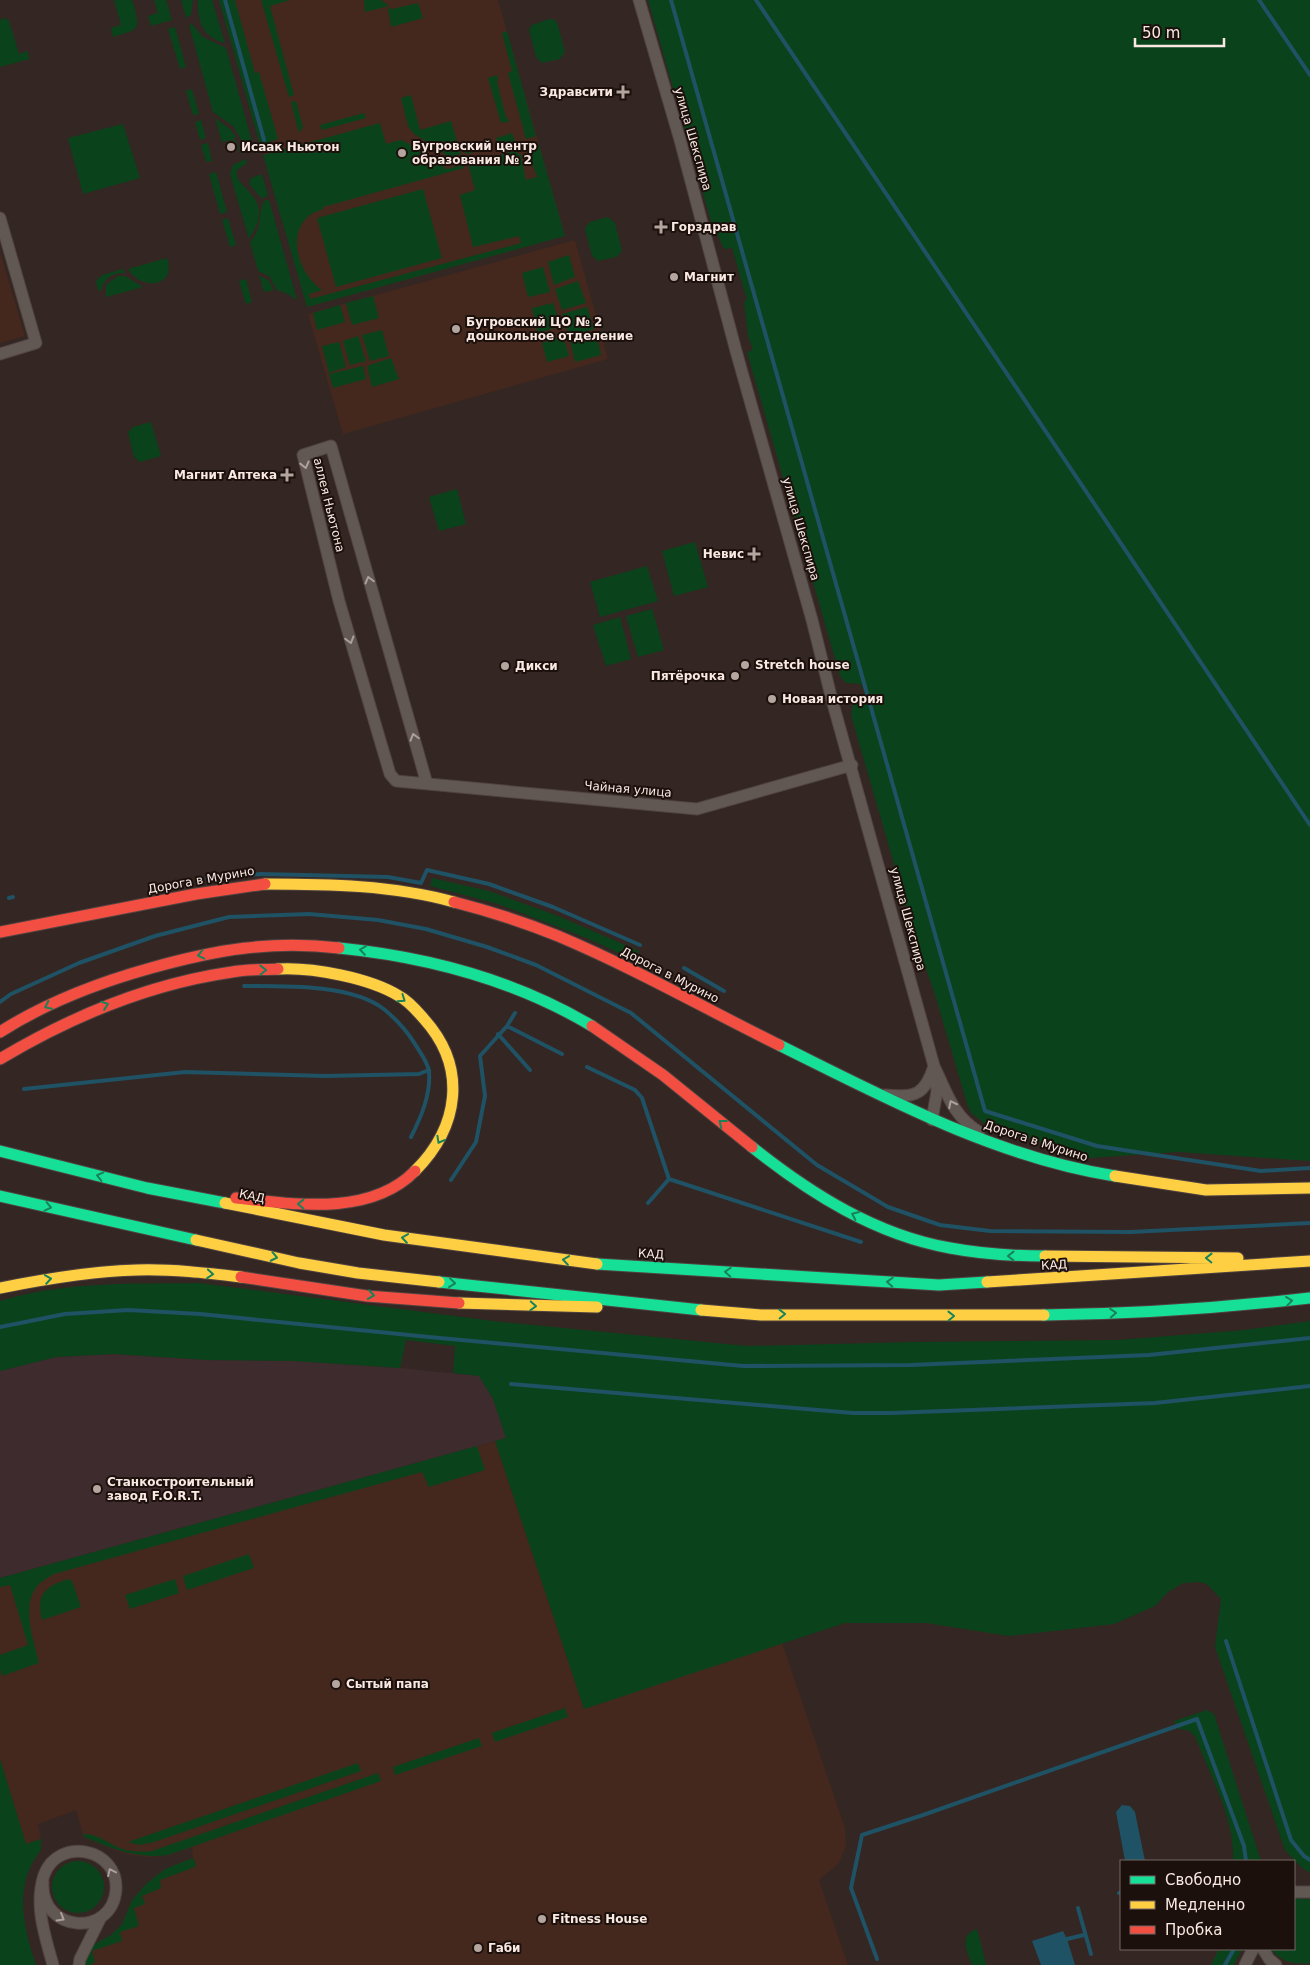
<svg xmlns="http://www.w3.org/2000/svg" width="1310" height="1965" font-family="'DejaVu Sans',sans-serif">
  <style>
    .built { fill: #44281e }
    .industrial { fill: #3e2b2d }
    .green { fill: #0a431b }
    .water { fill: #1e5264 }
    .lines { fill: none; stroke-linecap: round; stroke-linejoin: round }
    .stream { stroke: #1e5264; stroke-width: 4 }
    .street-casing { stroke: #504340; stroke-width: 13 }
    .fast-casing { stroke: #504340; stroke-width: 13 }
    .slow-casing { stroke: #504340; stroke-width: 13 }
    .jam-casing { stroke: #504340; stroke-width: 13 }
    .street { stroke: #615854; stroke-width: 11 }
    .fast { stroke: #16e098; stroke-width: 11 }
    .slow { stroke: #ffcf43; stroke-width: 11 }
    .jam { stroke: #f24e42; stroke-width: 11 }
    .oneway { stroke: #aea09c }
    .oneway2 { stroke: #188259 }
    .poi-dot { fill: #b5a59f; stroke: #1b100c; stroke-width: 2 }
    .labels { text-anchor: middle; stroke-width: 4; stroke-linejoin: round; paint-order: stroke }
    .poi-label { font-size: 12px; font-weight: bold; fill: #fae9e3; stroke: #1b100c; text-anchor: start }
    .street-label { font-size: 12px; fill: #fae9e3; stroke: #1b100c }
  </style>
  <rect width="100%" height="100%" fill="#342622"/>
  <!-- built -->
  <path class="built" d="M219,0H498L565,236L307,307Z
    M575,240L608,359L343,434L308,314Z
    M0,252L25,336L0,343Z
    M495,1441L584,1709L782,1643L845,1828L846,1846L839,1863L819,1880L848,1965H83L91,1946L111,1935L122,1924L132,1900L147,1883L165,1869L193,1858L192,1847L168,1855L150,1857L132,1855L113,1849L84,1837L76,1810L38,1824L41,1839L26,1844L0,1759V1587L12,1584L10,1576Z"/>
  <!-- industrial -->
  <path class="industrial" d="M114,1354L208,1360L294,1361L400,1368L479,1376L493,1399L506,1438L0,1578V1371L56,1357Z"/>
  <!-- green -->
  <path class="green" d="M114,0H131L133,2C140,30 141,29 113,37L111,28L121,25Z
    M154,0H166L172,20L151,26L148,16L158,13Z
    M181,0H193L191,15L186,18Z
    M198,0H212L225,43C203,38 197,21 198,0Z
    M219,0H235L255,73L259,72L278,139L260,145Z
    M261,0H290L270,6L294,95L289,97Z
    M364,0H381L389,6L365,12Z
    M648,0H1310V1161L1178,1152L1090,1158L986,1124L972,1114L968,1107L936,998L915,937L851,715L853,703L865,693L861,684L846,683L840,676L747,352L753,350L748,336L744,301L747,300L732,248L724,249L710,218Z
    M418,3L423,18L391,27L388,8L392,9Z
    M5,18L9,21L19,54L28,51L29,59L0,67V20Z
    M549,19L555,20L558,25L565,52L560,59L542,63L536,57L529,30L532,25Z
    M192,24L203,37L226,48L254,149L248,151L233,126L213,112L189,25Z
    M175,27L186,67L180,69L168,29Z
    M507,31L536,136L526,139L508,73L512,71L502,33Z
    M497,75L498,79L497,82L506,117L510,121L501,123L488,78Z
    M192,89L199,114L193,115L186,91Z
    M411,95L420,130L451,121L461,154L449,157L413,133L408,126L401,98Z
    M296,101L303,127L299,133L291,102Z
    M364,113L366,118L322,130L320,125Z
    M215,118L230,129L236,137L234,138L243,153H240C238,146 238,142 231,140L222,142Z
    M201,120L206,138L200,140L195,122Z
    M380,123L386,144L400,140L404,141L447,169L463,165L464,168L323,207L324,209C283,219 294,271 322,290L309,294L310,299L521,243L519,236L473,247L460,195L475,190L468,164L514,151L521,155L526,180L537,177L529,154L532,147L539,145L565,236L307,307L263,155Z
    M123,124L140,178L83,194L68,138Z
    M512,133L515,141L498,146L496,138Z
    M488,140L490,148L466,154L464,146Z
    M208,143L212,161L206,162L201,145Z
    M246,159L247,163L237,170C231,188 279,195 249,239L230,174L233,165Z
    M216,172L227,212L220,214L209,174Z
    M262,174L268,195L262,199L249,184L251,178Z
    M423,189L442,258L336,287L317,218Z
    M265,200H269L297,300L288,294L277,290L269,276L258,271L250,242C264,228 257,209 265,200Z
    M608,217L615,223L622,251L616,257L598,261L592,256L585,228L590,222Z
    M228,218L236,245L230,247L222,220Z
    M569,255L575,277L554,285L548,262Z
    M167,258C177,288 141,291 128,269Z
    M543,267L550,292L528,297L522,273Z
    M123,269L125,273C112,272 104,279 101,290L98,291L96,281L102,275Z
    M259,275L269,281L274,290L264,292Z
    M118,276H125L143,287L106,297V285Z
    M246,279L252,302L246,304L239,281Z
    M578,281L586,303L562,310L555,289Z
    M373,296L379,318L352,325L346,303Z
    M553,303L561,326L538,333L532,308Z
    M340,305L345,322L317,330L313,313Z
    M587,307L594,329L569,337L562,314Z
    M382,330L389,356L370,361L362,335Z
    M596,333L601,355L575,362L570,339Z
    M358,336L366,361L350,365L343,341Z
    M563,336L569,356L547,362L542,343Z
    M339,342L346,367L329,373L322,346Z
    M391,358L399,379L372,387L367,366Z
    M363,366L366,379L333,388L329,374Z
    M151,422L161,456L140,462L134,457L128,432L133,427Z
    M457,489L466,524L439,531L429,497Z
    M695,542L708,587L674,596L662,551Z
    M647,566L658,601L600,617L590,582Z
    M652,609L664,650L638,657L626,616Z
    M620,617L631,659L606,666L593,625Z
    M432,878L489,891L558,916L639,951L634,960L589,939L498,904L430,886Z
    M199,1283L493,1321L747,1346L914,1342L1118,1340L1244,1330L1310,1321V1873L1301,1867L1285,1850L1215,1647L1221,1599L1208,1585L1200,1582L1183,1583L1168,1592L1155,1606L1114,1624L1009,1636L926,1623H845L584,1709L495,1441L506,1438L493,1399L479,1376L453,1373L455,1346L406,1340L400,1368L294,1361L208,1360L114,1354L56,1357L0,1371V1301C65,1281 132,1284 199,1283Z
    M477,1446L485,1470L429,1487L422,1472L54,1574C48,1578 39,1582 35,1589C22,1610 34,1641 39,1663L2,1676L0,1669V1655L28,1645L10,1585L0,1587V1578Z
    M249,1554L254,1568L187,1590L183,1576Z
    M68,1579L72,1581L81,1607L42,1620C36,1595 44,1587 68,1579Z
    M175,1579L179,1593L130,1609L125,1595Z
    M565,1708L568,1717L495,1742L492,1733Z
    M1207,1710L1214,1714L1261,1861H1233C1235,1818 1210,1776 1195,1736L1188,1730L1178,1729L1174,1721Z
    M479,1738L482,1746L395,1775L393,1767Z
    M0,1759L26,1844L41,1839V1850C13,1885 23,1926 36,1965H0Z
    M358,1763L361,1771L154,1842L140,1845L128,1842Z
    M378,1773L381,1781L168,1855C135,1859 114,1849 84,1837L83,1834C97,1833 107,1843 120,1848C130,1852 141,1852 152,1851Z
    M193,1858L196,1864L195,1867L160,1880L161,1888L142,1896L145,1904L134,1908L139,1926L120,1932L122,1941L92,1951L95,1962L90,1965H83L91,1946L111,1935L122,1924L132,1900L147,1883L165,1869Z
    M52 1887a26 26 0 1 1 52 0a26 26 0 1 1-52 0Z
    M1294,1898L1310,1899V1963C1294,1965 1281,1962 1271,1949H1294Z
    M977,1929L986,1964V1965H972C967,1950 958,1936 977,1929Z
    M1219,1949H1242L1234,1965H1211Z"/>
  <!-- water -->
  <path class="water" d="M1122,1805L1130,1806L1135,1812L1145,1861H1125L1116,1812Z
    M1063,1931L1067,1939L1075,1965H1041L1032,1941Z"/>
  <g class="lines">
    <!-- stream -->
    <path class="stream" d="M225,0L264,140
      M671,0L985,1111L1097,1146L1261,1171L1310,1168
      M756,0L1310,825
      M1259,0L1310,75
      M207,878L261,874L388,877L421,883L427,870L489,884L553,907L640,945
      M9,898L13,897
      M684,968L724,991
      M244,986C284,986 353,984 385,1010C397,1020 407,1031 415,1044C420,1052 428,1063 429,1071C431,1095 421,1117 411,1137
      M0,1002L11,994L79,963L155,936L229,917L309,914L378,920L426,929L487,947L536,965L631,1013L817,1165L888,1207L940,1225L990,1231L1131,1232L1310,1223
      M507,1026L562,1054
      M498,1034L530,1070
      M587,1067L635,1090L642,1098L669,1179L648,1203
      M24,1089L185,1072L325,1076L419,1074L429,1070
      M669,1179L861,1242
      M451,1180L476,1142L485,1096L480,1056L507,1026L515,1013
      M0,1327L65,1314L128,1310L200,1314L429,1337L743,1366L911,1365L1149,1355L1310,1338
      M511,1384L853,1413H891L1155,1403L1310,1386
      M1226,1641L1291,1840L1304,1856L1310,1860
      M1119,1893L1121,1892
      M1078,1908L1091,1954
      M1067,1939L1084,1935
      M877,1959L851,1888L862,1835L923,1815L1197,1719L1244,1846L1246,1861
      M1225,1965L1234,1949"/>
    <!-- street casing -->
    <g class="street-casing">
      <path id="street" d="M639,0L680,140L736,351L812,620L832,700L934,1066C947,1093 953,1116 979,1132
        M0,218L36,343L0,354
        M427,784L331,446L303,455L339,601L390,774L396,781L697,809L852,765
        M885,1095C915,1098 925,1095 934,1066
        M932,1120L937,1091L935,1075
        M43,1882C40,1933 112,1938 116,1890C119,1848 58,1836 44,1875C34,1905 45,1936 53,1965
        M1294,1892H1310
        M1263,1949L1269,1959L1276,1965
        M79,1965L80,1959L101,1917
        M1245,1965L1253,1949"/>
    </g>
    <!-- fast casing -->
    <g class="fast-casing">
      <path id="fast" d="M339,948C428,957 515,980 592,1026
        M779,1045C886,1098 995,1157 1115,1176
        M752,1147C811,1194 876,1235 950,1248C982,1254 1014,1256 1045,1256
        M0,1151L147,1188L225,1203
        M0,1196L196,1240
        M597,1264L939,1285L987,1282
        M439,1282L701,1310
        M1044,1315C1132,1314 1222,1308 1310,1298"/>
    </g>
    <!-- slow casing -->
    <g class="slow-casing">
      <path id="slow" d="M265,884C327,884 393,885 454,902
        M278,969C312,967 370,978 399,996C409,1001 417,1011 424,1019C468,1068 459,1127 415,1171
        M1115,1176L1206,1190L1310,1188
        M225,1203L384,1235L597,1264
        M196,1240L299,1263L358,1273L439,1282
        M1045,1256L1238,1258
        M987,1282L1310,1261
        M0,1288C45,1279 91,1271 137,1270C172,1269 207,1273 241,1277
        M459,1303L597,1307
        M701,1310L761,1315H1044"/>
    </g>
    <!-- jam casing -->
    <g class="jam-casing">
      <path id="jam" d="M454,902C489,911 524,922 558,936C634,968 706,1009 779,1045
        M0,932L196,894L265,884
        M592,1026L663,1075L752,1147
        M0,1032C47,1002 97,983 151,968C215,950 272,940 339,948
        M0,1059C72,1016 148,984 232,972C247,969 263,970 278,969
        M236,1198C293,1204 370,1217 415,1171
        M241,1277L367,1296L459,1303"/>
    </g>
    <!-- street -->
    <use href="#street" class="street"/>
    <!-- fast -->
    <use href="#fast" class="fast"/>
    <!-- slow -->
    <use href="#slow" class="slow"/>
    <!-- jam -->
    <use href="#jam" class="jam"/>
  </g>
  <!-- one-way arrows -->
  <defs><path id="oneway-chevron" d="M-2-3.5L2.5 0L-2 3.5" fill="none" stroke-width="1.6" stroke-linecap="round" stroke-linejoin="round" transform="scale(1.25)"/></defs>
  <g class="oneway">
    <use href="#oneway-chevron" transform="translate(305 465) rotate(76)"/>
    <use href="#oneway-chevron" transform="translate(369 580) rotate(-105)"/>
    <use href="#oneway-chevron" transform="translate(350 640) rotate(74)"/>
    <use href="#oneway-chevron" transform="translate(414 737) rotate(-106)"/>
    <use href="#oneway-chevron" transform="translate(952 1104) rotate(-117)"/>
    <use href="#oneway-chevron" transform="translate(111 1872) rotate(-115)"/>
    <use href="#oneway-chevron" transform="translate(61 1918) rotate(30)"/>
  </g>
  <g class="oneway2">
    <use href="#oneway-chevron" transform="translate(363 950) rotate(-172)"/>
    <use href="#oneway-chevron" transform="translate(201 955) rotate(167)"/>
    <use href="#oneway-chevron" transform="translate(263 970) rotate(-1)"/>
    <use href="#oneway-chevron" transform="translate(402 999) rotate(35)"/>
    <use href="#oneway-chevron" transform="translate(105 1005) rotate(-19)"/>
    <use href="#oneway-chevron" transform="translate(48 1006) rotate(154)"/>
    <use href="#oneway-chevron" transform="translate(722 1123) rotate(-142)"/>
    <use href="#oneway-chevron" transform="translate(440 1140) rotate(119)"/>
    <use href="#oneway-chevron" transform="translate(100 1176) rotate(-166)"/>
    <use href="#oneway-chevron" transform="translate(301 1204) rotate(-179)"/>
    <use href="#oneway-chevron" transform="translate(48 1207) rotate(13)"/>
    <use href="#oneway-chevron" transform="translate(855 1215) rotate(-155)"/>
    <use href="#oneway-chevron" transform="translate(405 1238) rotate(-172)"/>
    <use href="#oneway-chevron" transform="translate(1011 1256) rotate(-180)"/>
    <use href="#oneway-chevron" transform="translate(274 1257) rotate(12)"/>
    <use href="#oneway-chevron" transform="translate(1209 1258) rotate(-179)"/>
    <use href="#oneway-chevron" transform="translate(566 1260) rotate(-172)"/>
    <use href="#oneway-chevron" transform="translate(728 1272) rotate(-177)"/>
    <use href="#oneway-chevron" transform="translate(210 1274) rotate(5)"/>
    <use href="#oneway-chevron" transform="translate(48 1279) rotate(-9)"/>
    <use href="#oneway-chevron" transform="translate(890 1282) rotate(-177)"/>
    <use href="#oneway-chevron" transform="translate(452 1283) rotate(6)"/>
    <use href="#oneway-chevron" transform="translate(371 1295) rotate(8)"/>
    <use href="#oneway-chevron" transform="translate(1289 1301) rotate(-7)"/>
    <use href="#oneway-chevron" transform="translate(533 1306) rotate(3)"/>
    <use href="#oneway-chevron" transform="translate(1113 1313) rotate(-4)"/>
    <use href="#oneway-chevron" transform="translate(782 1314) rotate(-1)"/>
    <use href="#oneway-chevron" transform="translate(951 1316) rotate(-1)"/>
  </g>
  <!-- markers -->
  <g class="poi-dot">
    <path d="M620.5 84.5h5v5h5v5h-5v5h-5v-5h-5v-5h5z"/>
    <circle cx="231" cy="147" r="5"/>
    <circle cx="402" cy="153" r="5"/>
    <path d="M658.5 219.5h5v5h5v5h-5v5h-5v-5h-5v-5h5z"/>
    <circle cx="674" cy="277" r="5"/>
    <circle cx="456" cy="329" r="5"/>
    <path d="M284.5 467.5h5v5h5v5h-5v5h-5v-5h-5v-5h5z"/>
    <path d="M751.5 546.5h5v5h5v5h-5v5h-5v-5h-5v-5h5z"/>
    <circle cx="745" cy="665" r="5"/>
    <circle cx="505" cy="666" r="5"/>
    <circle cx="735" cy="676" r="5"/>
    <circle cx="772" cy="699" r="5"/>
    <circle cx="97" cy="1489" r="5"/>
    <circle cx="336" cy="1684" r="5"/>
    <circle cx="542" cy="1919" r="5"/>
    <circle cx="478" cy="1948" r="5"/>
  </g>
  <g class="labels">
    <!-- poi labels -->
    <g class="poi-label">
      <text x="613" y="96" text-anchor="end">Здравсити</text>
      <text x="412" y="150">Бугровский центр<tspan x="412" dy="14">образования № 2</tspan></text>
      <text x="241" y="151">Исаак Ньютон</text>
      <text x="671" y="231">Горздрав</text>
      <text x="684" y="281">Магнит</text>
      <text x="466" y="326">Бугровский ЦО № 2<tspan x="466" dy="14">дошкольное отделение</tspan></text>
      <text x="277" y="479" text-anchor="end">Магнит Аптека</text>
      <text x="744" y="558" text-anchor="end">Невис</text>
      <text x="755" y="669">Stretch house</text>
      <text x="515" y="670">Дикси</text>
      <text x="725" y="680" text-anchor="end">Пятёрочка</text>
      <text x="782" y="703">Новая история</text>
      <text x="107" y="1486">Станкостроительный<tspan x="107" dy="14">завод F.O.R.T.</tspan></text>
      <text x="346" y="1688">Сытый папа</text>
      <text x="552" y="1923">Fitness House</text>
      <text x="488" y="1952">Габи</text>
    </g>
    <!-- street labels -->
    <g class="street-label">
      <text transform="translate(693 139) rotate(74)" y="4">улица Шекспира</text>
      <text transform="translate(329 505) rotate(76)" y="4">аллея Ньютона</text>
      <text transform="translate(801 529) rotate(74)" y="4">улица Шекспира</text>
      <text transform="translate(628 789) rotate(5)" y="4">Чайная улица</text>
      <text transform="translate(201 880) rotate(-10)" y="4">Дорога в Мурино</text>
      <text transform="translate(908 919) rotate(75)" y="4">улица Шекспира</text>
      <text transform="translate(670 975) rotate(27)" y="4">Дорога в Мурино</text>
      <text transform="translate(1036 1141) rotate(18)" y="4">Дорога в Мурино</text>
      <text transform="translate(252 1196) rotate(12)" y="4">КАД</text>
      <text transform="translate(651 1254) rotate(3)" y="4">КАД</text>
      <text transform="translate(1054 1265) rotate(-3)" y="4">КАД</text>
    </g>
  </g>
  <!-- legend -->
  <rect x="1120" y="1860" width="175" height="90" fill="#1b100c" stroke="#746762"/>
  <rect x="1130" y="1876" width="25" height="8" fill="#16e098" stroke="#746762"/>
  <text x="1165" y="1885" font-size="15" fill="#fae9e3">Свободно</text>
  <rect x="1130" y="1901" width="25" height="8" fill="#ffcf43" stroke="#746762"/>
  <text x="1165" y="1910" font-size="15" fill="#fae9e3">Медленно</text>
  <rect x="1130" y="1926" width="25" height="8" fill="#f24e42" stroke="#746762"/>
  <text x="1165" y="1935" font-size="15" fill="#fae9e3">Пробка</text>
  <!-- scale -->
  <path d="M1135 38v8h89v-8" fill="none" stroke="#fae9e3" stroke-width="2.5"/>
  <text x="1142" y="38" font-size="15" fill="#fae9e3" stroke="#1b100c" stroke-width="4" paint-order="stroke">50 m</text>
</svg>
